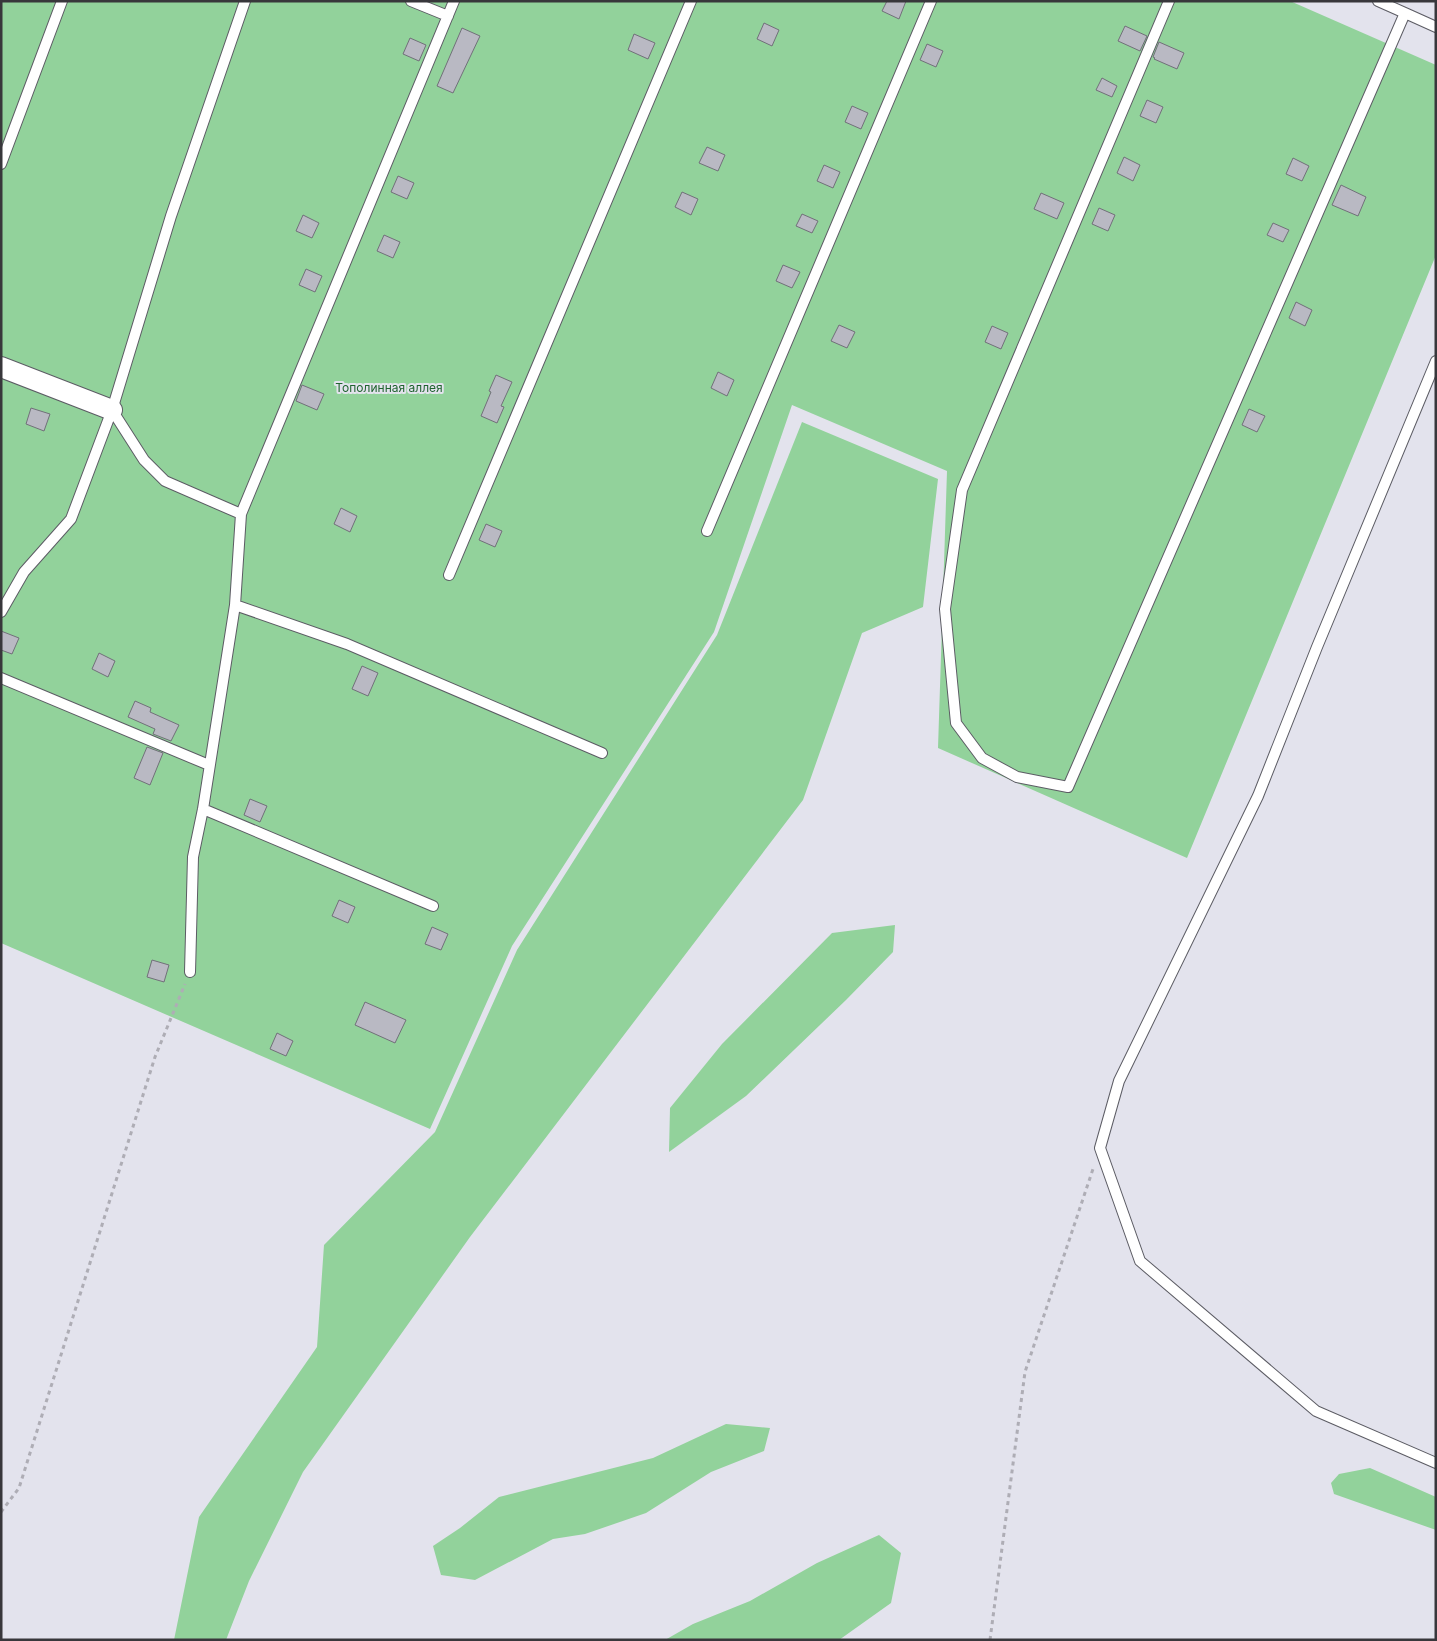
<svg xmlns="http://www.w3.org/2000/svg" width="1437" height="1641" font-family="Inter,sans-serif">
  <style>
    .green { fill: #92d29b }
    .building { fill: #b9b9c3; stroke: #717079 }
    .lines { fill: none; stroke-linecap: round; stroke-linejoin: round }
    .service-casing { stroke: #5c5c64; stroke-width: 12 }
    .minor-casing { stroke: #5c5c64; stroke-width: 22 }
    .path { stroke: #aeadb5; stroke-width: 3; stroke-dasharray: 4 4; stroke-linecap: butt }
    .service { stroke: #fff; stroke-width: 10 }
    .minor { stroke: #fff; stroke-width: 20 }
    .labels { text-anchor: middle; stroke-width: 4; stroke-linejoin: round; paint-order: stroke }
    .park-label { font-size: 12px; fill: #1f632f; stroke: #e3e3ed }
  </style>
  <rect width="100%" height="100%" fill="#e3e3ed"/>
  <!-- green -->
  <path class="green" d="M1,1H1290L1436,65V255L1187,858L938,748L947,471L792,405L714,632L512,946L430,1129L1,943Z
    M802,422L938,479L923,607L862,633L803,800L470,1237L303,1472L249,1581L226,1640H174L199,1517L317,1347L324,1245L435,1132L517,950L717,635Z
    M895,925L893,952L846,1000L746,1096L669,1152L670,1108L722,1044L832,933Z
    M726,1424L770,1428L764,1451L711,1472L646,1513L585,1534L553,1539L475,1580L441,1575L433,1546L460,1528L499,1497L653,1458Z
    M1370,1468L1436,1497V1530L1334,1494L1331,1483L1339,1474Z
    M879,1535L901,1553L891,1603L839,1640H665L693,1624L750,1601L817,1563Z"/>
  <!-- building -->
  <path class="building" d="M887,1H906L899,19L882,11Z
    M764,23L779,30L772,46L757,39Z
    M1125,26L1147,36L1140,51L1118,41Z
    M462,28L480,36L453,93L437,86Z
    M634,34L655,43L648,59L628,50Z
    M410,38L426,45L419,61L403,54Z
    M1159,42L1184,53L1177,69L1154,59L1155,58L1153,57Z
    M927,44L943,51L936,67L920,60Z
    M1102,78L1117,86L1112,97L1096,90Z
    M1147,100L1163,107L1156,123L1140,116Z
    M852,106L868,113L861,129L845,122Z
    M707,147L725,155L718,171L699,163Z
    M1124,157L1140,165L1133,181L1117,173Z
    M1293,158L1309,166L1302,181L1286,174Z
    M824,165L840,172L833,188L817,181Z
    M398,176L414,183L407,199L391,192Z
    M1341,185L1366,197L1358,216L1332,205Z
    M682,192L698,199L691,215L675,207Z
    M1041,193L1064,203L1057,219L1034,209Z
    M1099,208L1115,215L1108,231L1092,224Z
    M802,214L818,221L812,233L796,226Z
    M303,215L319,223L312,238L296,231Z
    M1273,223L1289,230L1283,242L1267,235Z
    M384,235L400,242L393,258L377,251Z
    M783,265L800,272L792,288L776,281Z
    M306,269L322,276L315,292L299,285Z
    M1296,302L1312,310L1305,326L1289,318Z
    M839,325L855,332L847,348L831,341Z
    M992,326L1008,333L1001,349L985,342Z
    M718,372L734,380L727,396L711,388Z
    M496,375L512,382L501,406L504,407L497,423L481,416L491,392L489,391Z
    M302,385L324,394L317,410L296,401Z
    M31,408L50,414L44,431L26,424Z
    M1249,409L1265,416L1257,432L1242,425Z
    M341,508L357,516L350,532L334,524Z
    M486,524L502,531L495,547L479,540Z
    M1,631L19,638L12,654L1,650Z
    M99,653L115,661L108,677L92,669Z
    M362,666L378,673L368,696L352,689Z
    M135,701L151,708L150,712L179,725L171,741L153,734L155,729L128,717Z
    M147,747L163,753L150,785L134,778Z
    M250,799L267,806L260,822L244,815Z
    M339,900L355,907L348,923L332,916Z
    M432,927L448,934L441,950L425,944Z
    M152,960L169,965L164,982L147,977Z
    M365,1002L406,1020L395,1043L355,1025Z
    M277,1033L293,1041L286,1056L270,1049Z"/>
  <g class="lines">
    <!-- service casing -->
    <g class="service-casing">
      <path id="service" d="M411,1L448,16
        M1169,1L962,490L945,609L956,723L982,758L1017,777L1068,787L1405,13L1378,1
        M1405,13L1436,27
        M1,164L62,1
        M1436,361L1317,647L1258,796L1119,1081L1100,1148L1140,1261L1316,1411L1436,1463
        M112,410L144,460L165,481L241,514
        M707,531L931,1
        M449,575L691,1
        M235,605L347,644L602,753
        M1,612L24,572L71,519L112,410L171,216L245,1
        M1,678L209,765
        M203,809L433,906
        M190,972L193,857L203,809L235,605L241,514L454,1"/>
    </g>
    <!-- minor casing -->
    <g class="minor-casing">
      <path id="minor" d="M1,367L112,410"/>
    </g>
    <!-- path -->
    <path class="path" d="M1,1512L19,1488L155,1057L185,984
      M990,1640L1025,1372L1093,1169"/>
    <!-- service -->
    <use href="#service" class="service"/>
    <!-- minor -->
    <use href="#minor" class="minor"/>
  </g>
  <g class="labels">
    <!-- park labels -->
    <g class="park-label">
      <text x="389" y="392">Тополинная аллея</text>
    </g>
  </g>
  <!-- border -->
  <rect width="1437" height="1641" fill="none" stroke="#38373b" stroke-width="5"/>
</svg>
